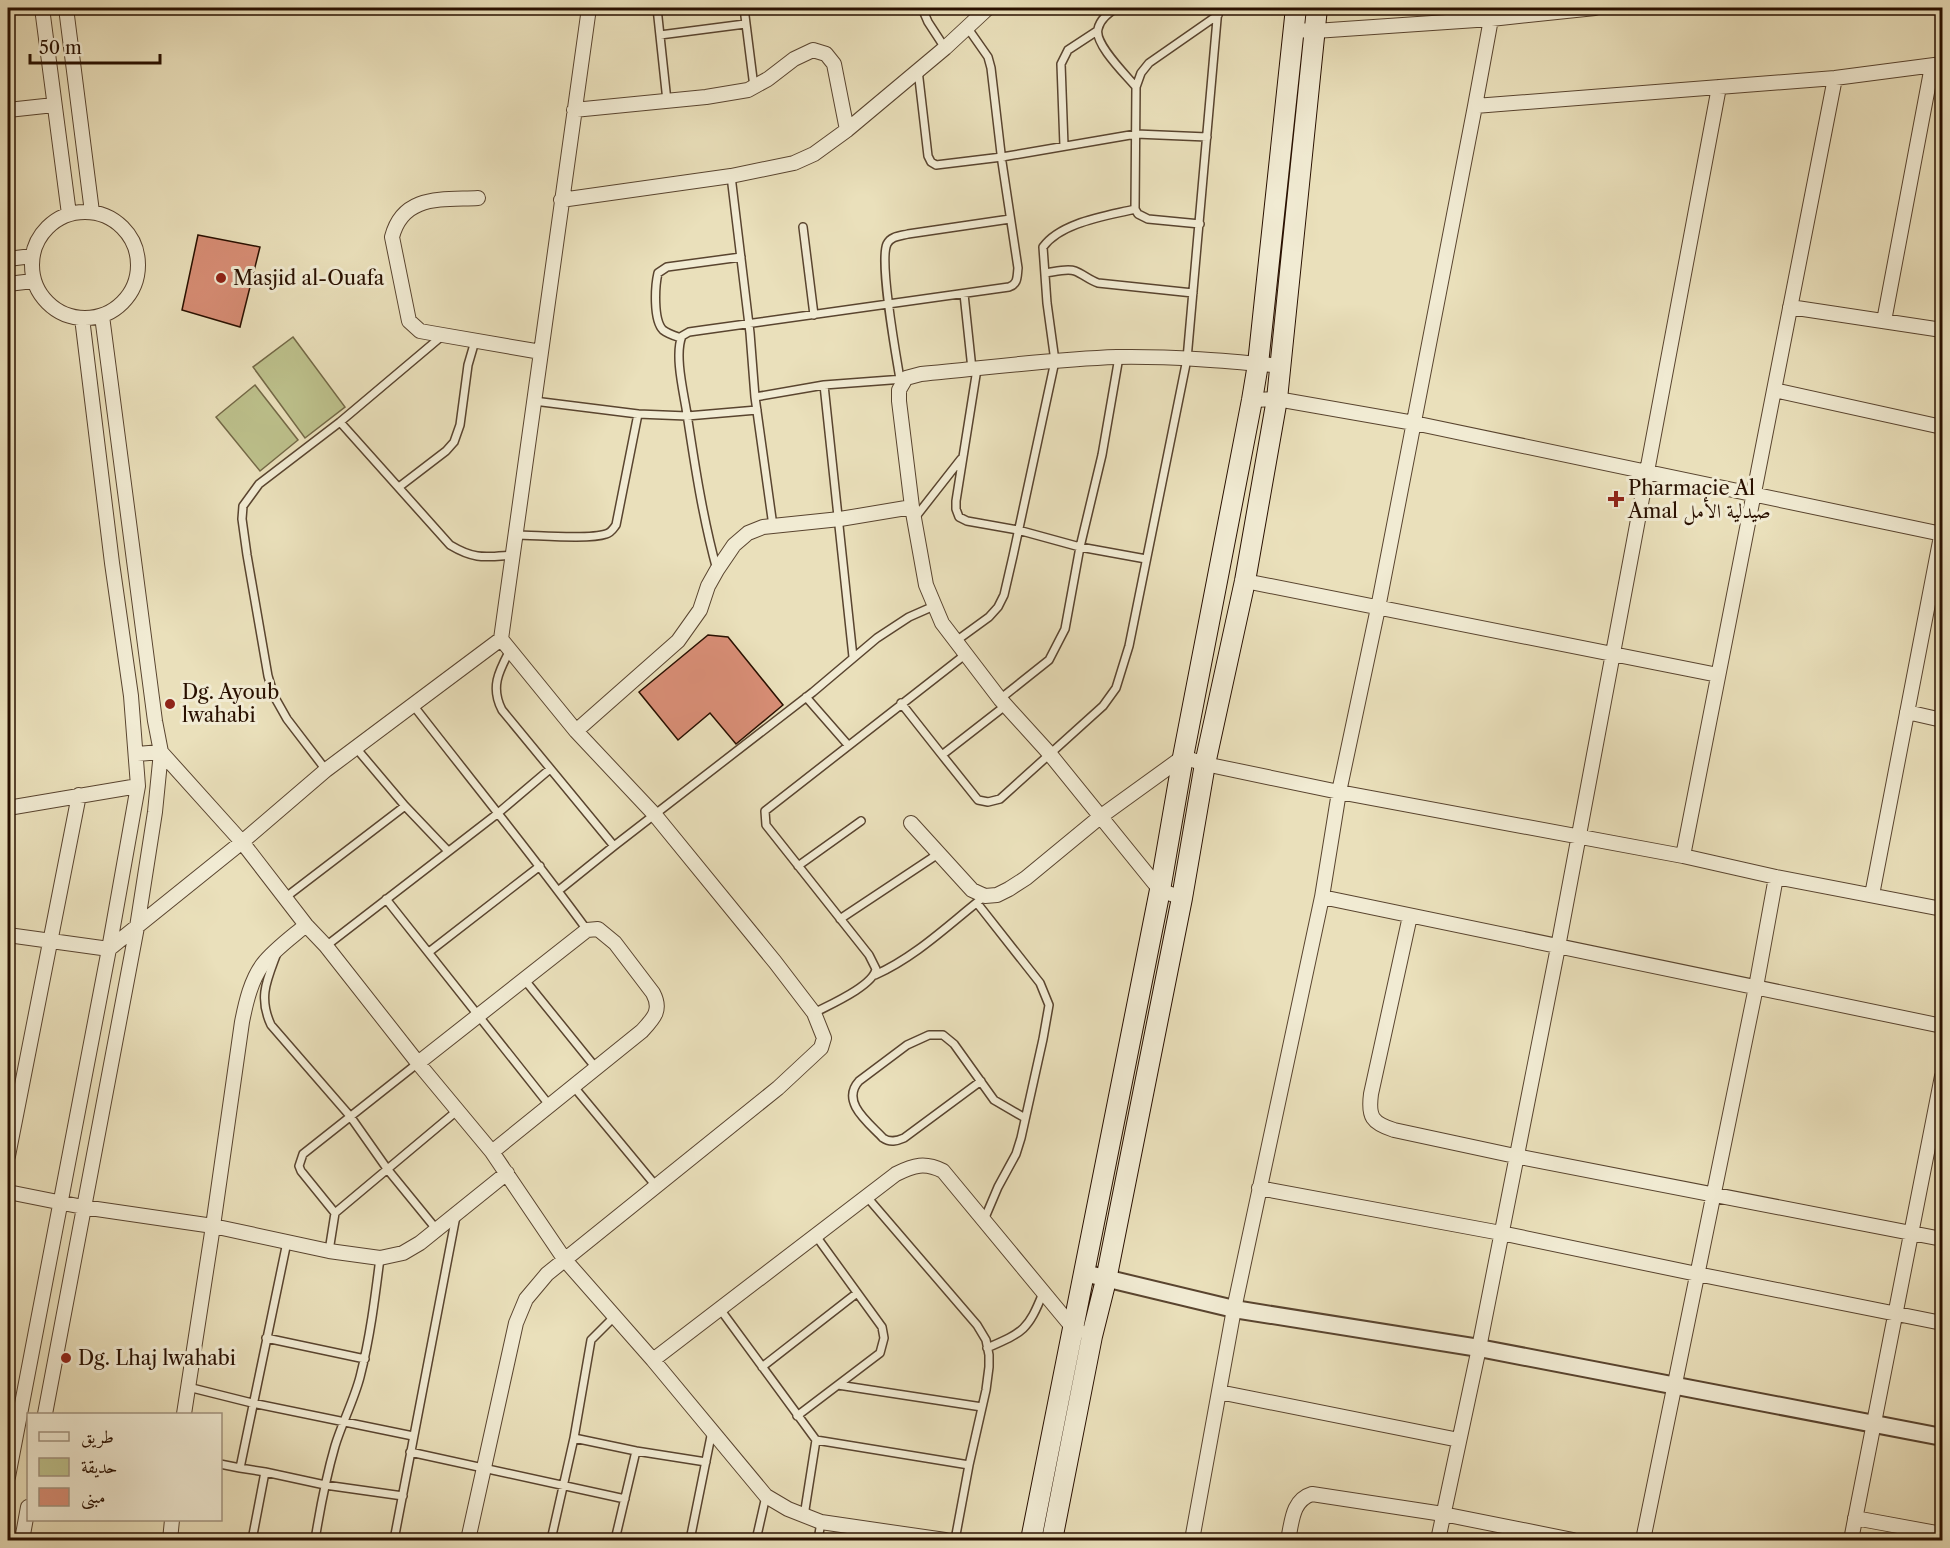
<svg xmlns="http://www.w3.org/2000/svg" width="1950" height="1548" font-family="'Libre Caslon Text',Amiri,serif">
  <style>
    .green { fill: #bdc18c; stroke: #736846; stroke-width: 1.5 }
    .building { fill: #d88e76; stroke: #291000; stroke-width: 1.5 }
    .lines { fill: none; stroke-linecap: round; stroke-linejoin: round }
    .service-casing { stroke: #59442f; stroke-width: 10 }
    .minor-casing { stroke: #59442f; stroke-width: 16 }
    .tertiary-casing { stroke: #59442f; stroke-width: 20 }
    .secondary-casing { stroke: #291000; stroke-width: 22 }
    .service { stroke: #f1ebd3; stroke-width: 7 }
    .minor { stroke: #f1ebd3; stroke-width: 14 }
    .tertiary { stroke: #f1ebd3; stroke-width: 16 }
    .secondary { stroke: #f1ebd3; stroke-width: 20 }
    .poi-dot { fill: #8f2418; stroke: #f1ebd3; stroke-width: 2 }
    .labels { text-anchor: middle; stroke-width: 6; stroke-linejoin: round; paint-order: stroke }
    .poi-label { font-size: 20px; fill: #291000; stroke: #f1ebd3; text-anchor: start }
  </style>
  <rect width="100%" height="100%" fill="#eae0bb"/>
  <filter id="stains"><feTurbulence type="fractalNoise" baseFrequency=".00333" numOctaves="4"/><feColorMatrix values="0 0 0 0 .2 0 0 0 0 .09 0 0 0 0 .02 0 0 0 .5 -.17"/></filter>
  <radialGradient id="worn" r=".72"><stop offset=".6" stop-color="#630" stop-opacity="0"/><stop offset="1" stop-color="#630" stop-opacity=".3"/></radialGradient>
  <!-- green -->
  <path class="green" d="M293,337L345,407L305,438L253,367Z
    M255,385L298,440L260,471L216,417Z"/>
  <!-- building -->
  <path class="building" d="M198,235L260,247L240,327L182,310Z
    M708,635L728,637L783,705L736,744L710,713L678,740L639,692Z"/>
  <g class="lines">
    <!-- service casing -->
    <g class="service-casing">
      <path id="service" d="M657,8L667,101
        M744,8L754,87
        M922,8L928,22L945,48
        M1116,8C1109,13 1100,19 1098,29C1094,44 1126,75 1136,87
        M660,35L745,24
        M918,70L928,156L931,162L936,165L1002,157L1136,134L1207,137
        M1064,146L1061,64L1068,50L1097,31
        M731,176L750,333L755,397L773,526
        M1200,224L1148,219L1138,214L1135,209L1136,87L1141,73L1149,63L1218,15
        M803,227L814,315
        M1045,273C1054,272 1067,268 1075,271C1083,274 1089,280 1098,283L1193,293
        M964,294L972,369
        M681,338C675,336 668,334 663,330C653,320 655,286 658,273L667,267L741,257
        M977,369L956,501V509L959,517L967,521L1018,530L1080,547L1146,559
        M900,379C896,355 879,261 887,244C891,236 900,236 908,234L1010,219
        M824,385L853,657
        M755,397L824,385L904,379
        M534,401L638,414
        M340,422L450,545C475,560 485,557 513,555
        M399,487L446,451L454,442L460,425L468,365L475,341
        M914,519L961,459
        M516,535C536,535 589,540 606,534C611,533 613,529 616,525L638,414L687,416L757,410
        M717,570C703,519 695,467 687,414C684,394 674,355 682,336L689,332L703,330L1009,287C1018,284 1017,277 1018,268L1002,162L991,68L988,57L967,27
        M956,641L989,617L998,607L1004,595L1013,556L1055,361L1047,303L1043,247C1061,222 1107,216 1135,209
        M510,650C499,671 490,687 502,710L614,846
        M806,697L848,745
        M1000,699L1049,660L1065,629L1080,547L1102,455L1119,357
        M901,703L942,755L1005,706
        M413,705C471,780 531,853 587,930
        M356,748L405,806L447,850
        M942,755L978,800L988,802L1000,799L1103,706L1116,688L1129,646L1187,359L1218,8
        M326,770L287,719L274,696L268,676L247,555L242,519L243,506L259,484L340,422L442,336
        M798,866L861,821
        M558,891L614,846L813,692L877,638L909,617L934,606
        M286,897L405,806
        M386,899L550,1106
        M977,903L1040,983L1049,1005L1043,1039L1021,1138L1016,1154L998,1187L984,1220
        M840,919L938,854
        M326,946L497,814L550,769
        M429,952L540,866
        M277,953C267,980 258,997 271,1025L350,1116L388,1170L437,1230
        M875,975C915,957 946,927 980,900
        M524,979L596,1068
        M814,1013C829,1005 873,986 876,969L869,955L766,825L765,811L966,654
        M981,1081L904,1138C897,1141 890,1143 883,1138C869,1123 840,1102 859,1081L907,1045L929,1035H943L954,1044L994,1100L1025,1118
        M574,1087L656,1186
        M867,1197L977,1325L986,1340L989,1355V1367L986,1390L969,1465L955,1540
        M335,1213L301,1171L299,1166L303,1154L418,1063
        M329,1251L335,1213L458,1110
        M720,1309L816,1440L969,1465
        M266,1338L365,1359
        M987,1348C1024,1332 1028,1330 1043,1293
        M762,1367L857,1293
        M838,1385L982,1407
        M188,1387L252,1403L413,1436
        M797,1416L880,1353L884,1338L882,1327L816,1236
        M636,1451L706,1462
        M410,1452L625,1499
        M220,1464L240,1468
        M265,1472L240,1468L287,1242
        M804,1516L816,1440
        M252,1540L265,1472L325,1485L403,1496
        M315,1540C320,1509 326,1477 335,1446C342,1423 354,1400 360,1377C370,1338 375,1298 380,1258
        M394,1540L456,1216
        M551,1540L574,1438
        M615,1540L636,1451L574,1438L591,1340L615,1316
        M690,1540L712,1431
        M756,1540L766,1496
        M818,1540L821,1522"/>
    </g>
    <!-- minor casing -->
    <g class="minor-casing">
      <path id="minor" d="M42,8L69,214
        M66,8L92,212
        M1295,30L1315,31L1491,19L1595,8
        M1475,106L1491,19
        M8,110L54,105
        M574,110L706,97L748,90L768,79L794,59L813,50L826,54L834,64L847,130
        M478,198C442,200 403,194 392,237L409,321L420,331L431,333L541,352
        M561,200L731,176L794,163L814,154L847,130L945,48L988,8
        M32 265a53 53 0 1 1 106 0a53 53 0 1 1-106 0Z
        M8,259L32,256
        M8,284L33,281
        M1790,307L1942,330
        M1884,321L1932,66
        M1774,390L1942,427
        M1252,400L1277,399L1414,423L1942,534
        M912,507L899,401V390L906,378L921,374C986,368 1052,359 1117,357C1172,356 1228,361 1282,366
        M1245,581L1718,675
        M1907,712L1942,720
        M576,731L678,641L700,610L708,586L717,570L734,545L748,533L763,527L840,519L912,507L926,585L942,623L1000,699L1049,753L1160,890L1182,898
        M137,754L161,752L242,842L306,925L326,946L418,1063L492,1152L565,1260L653,1360L766,1496L788,1509L821,1522L945,1540
        M8,808L138,786
        M911,823L972,890L985,896L997,895L1009,889L1026,878L1100,817L1183,757L1205,764L1339,792L1683,856L1776,877L1942,909
        M1683,856L1835,78
        M1872,895L1942,531
        M1322,897L1942,1026
        M1410,916L1371,1094C1368,1117 1372,1123 1394,1130L1515,1156L1942,1239
        M8,935L109,949L242,842L326,770L501,639L589,8
        M418,1063L587,930L598,929L615,943L653,993C662,1010 654,1018 642,1031L492,1152
        M8,1156L79,795
        M1259,1188L1501,1233L1697,1274L1942,1323
        M8,1192L83,1207L213,1226L329,1251L380,1258L403,1253L420,1243L507,1173
        M653,1360L896,1174C914,1165 925,1162 943,1171L1073,1328L1079,1331
        M1219,1392L1459,1440
        M45,1414L137,927L155,812L161,752L155,721L102,316
        M184,1414L213,1226L242,1022C246,1002 251,980 263,964C275,949 292,937 306,925
        M8,1477L109,949L138,786L131,696L112,563L82,318
        M1855,1518L1942,1534
        M22,1540L28,1507
        M170,1540L172,1520
        M468,1540L516,1323L526,1299L547,1274L778,1088L821,1048L824,1038L814,1013L775,962L655,815L576,731L501,639
        M1192,1540L1234,1309L1322,897L1339,792L1378,608L1475,106L1835,78L1942,64
        M1288,1540C1292,1522 1292,1500 1312,1494L1443,1514L1573,1540
        M1438,1540L1479,1348L1558,947L1719,87
        M1643,1540L1756,987L1776,877
        M1851,1540L1942,1076"/>
    </g>
    <!-- tertiary casing -->
    <g class="tertiary-casing">
      <path id="tertiary" d="M1084,1273L1234,1309L1479,1348L1942,1437"/>
    </g>
    <!-- secondary casing -->
    <g class="secondary-casing">
      <path id="secondary" d="M1031,1540L1160,890L1183,757L1252,400L1258,364L1296,8
        M1052,1540L1092,1336L1106,1280L1182,898L1205,764L1245,581L1277,399L1317,8"/>
    </g>
    <!-- service -->
    <use href="#service" class="service"/>
    <!-- minor -->
    <use href="#minor" class="minor"/>
    <!-- tertiary -->
    <use href="#tertiary" class="tertiary"/>
    <!-- secondary -->
    <use href="#secondary" class="secondary"/>
  </g>
  <!-- markers -->
  <g class="poi-dot">
    <circle cx="221" cy="278" r="6"/>
    <path d="M1613 490h6v6h6v6h-6v6h-6v-6h-6v-6h6z"/>
    <circle cx="170" cy="704" r="6"/>
    <circle cx="66" cy="1358" r="6"/>
  </g>
  <g class="labels">
    <!-- poi labels -->
    <g class="poi-label">
      <text x="233" y="285">Masjid al-Ouafa</text>
      <text x="1628" y="495">Pharmacie Al<tspan x="1628" dy="23">Amal صيدلية الأمل</tspan></text>
      <text x="182" y="699">Dg. Ayoub<tspan x="182" dy="23">lwahabi</tspan></text>
      <text x="78" y="1365">Dg. Lhaj lwahabi</text>
    </g>
  </g>
  <!-- margin -->
  <rect width="1950" height="1548" fill="none" stroke="#eae0bb" stroke-width="30"/>
  <rect x="9" y="9" width="1932" height="1530" fill="none" stroke="#291000" stroke-width="3"/>
  <rect x="15" y="15" width="1920" height="1518" fill="none" stroke="#291000" stroke-width="1.5"/>
  <!-- legend -->
  <rect x="27" y="1413" width="195" height="108" fill="#f1ebd3" stroke="#a1937f" stroke-width="1.5"/>
  <rect x="39" y="1432" width="30" height="9" fill="#f1ebd3" stroke="#a1937f" stroke-width="1.5"/>
  <text x="81" y="1443" font-size="18" fill="#291000">طريق</text>
  <rect x="39" y="1458" width="30" height="18" fill="#bdc18c" stroke="#a1937f" stroke-width="1.5"/>
  <text x="81" y="1473" font-size="18" fill="#291000">حديقة</text>
  <rect x="39" y="1488" width="30" height="18" fill="#d88e76" stroke="#a1937f" stroke-width="1.5"/>
  <text x="81" y="1503" font-size="18" fill="#291000">مبنى</text>
  <!-- scale -->
  <path d="M30 54v9h130v-9" fill="none" stroke="#291000" stroke-width="3"/>
  <text x="39" y="54" font-size="18" fill="#291000" stroke="#f1ebd3" stroke-width="4.5" paint-order="stroke">50 m</text>
  <rect width="100%" height="100%" filter="url(#stains)"/>
  <rect width="100%" height="100%" fill="url(#worn)"/>
</svg>
